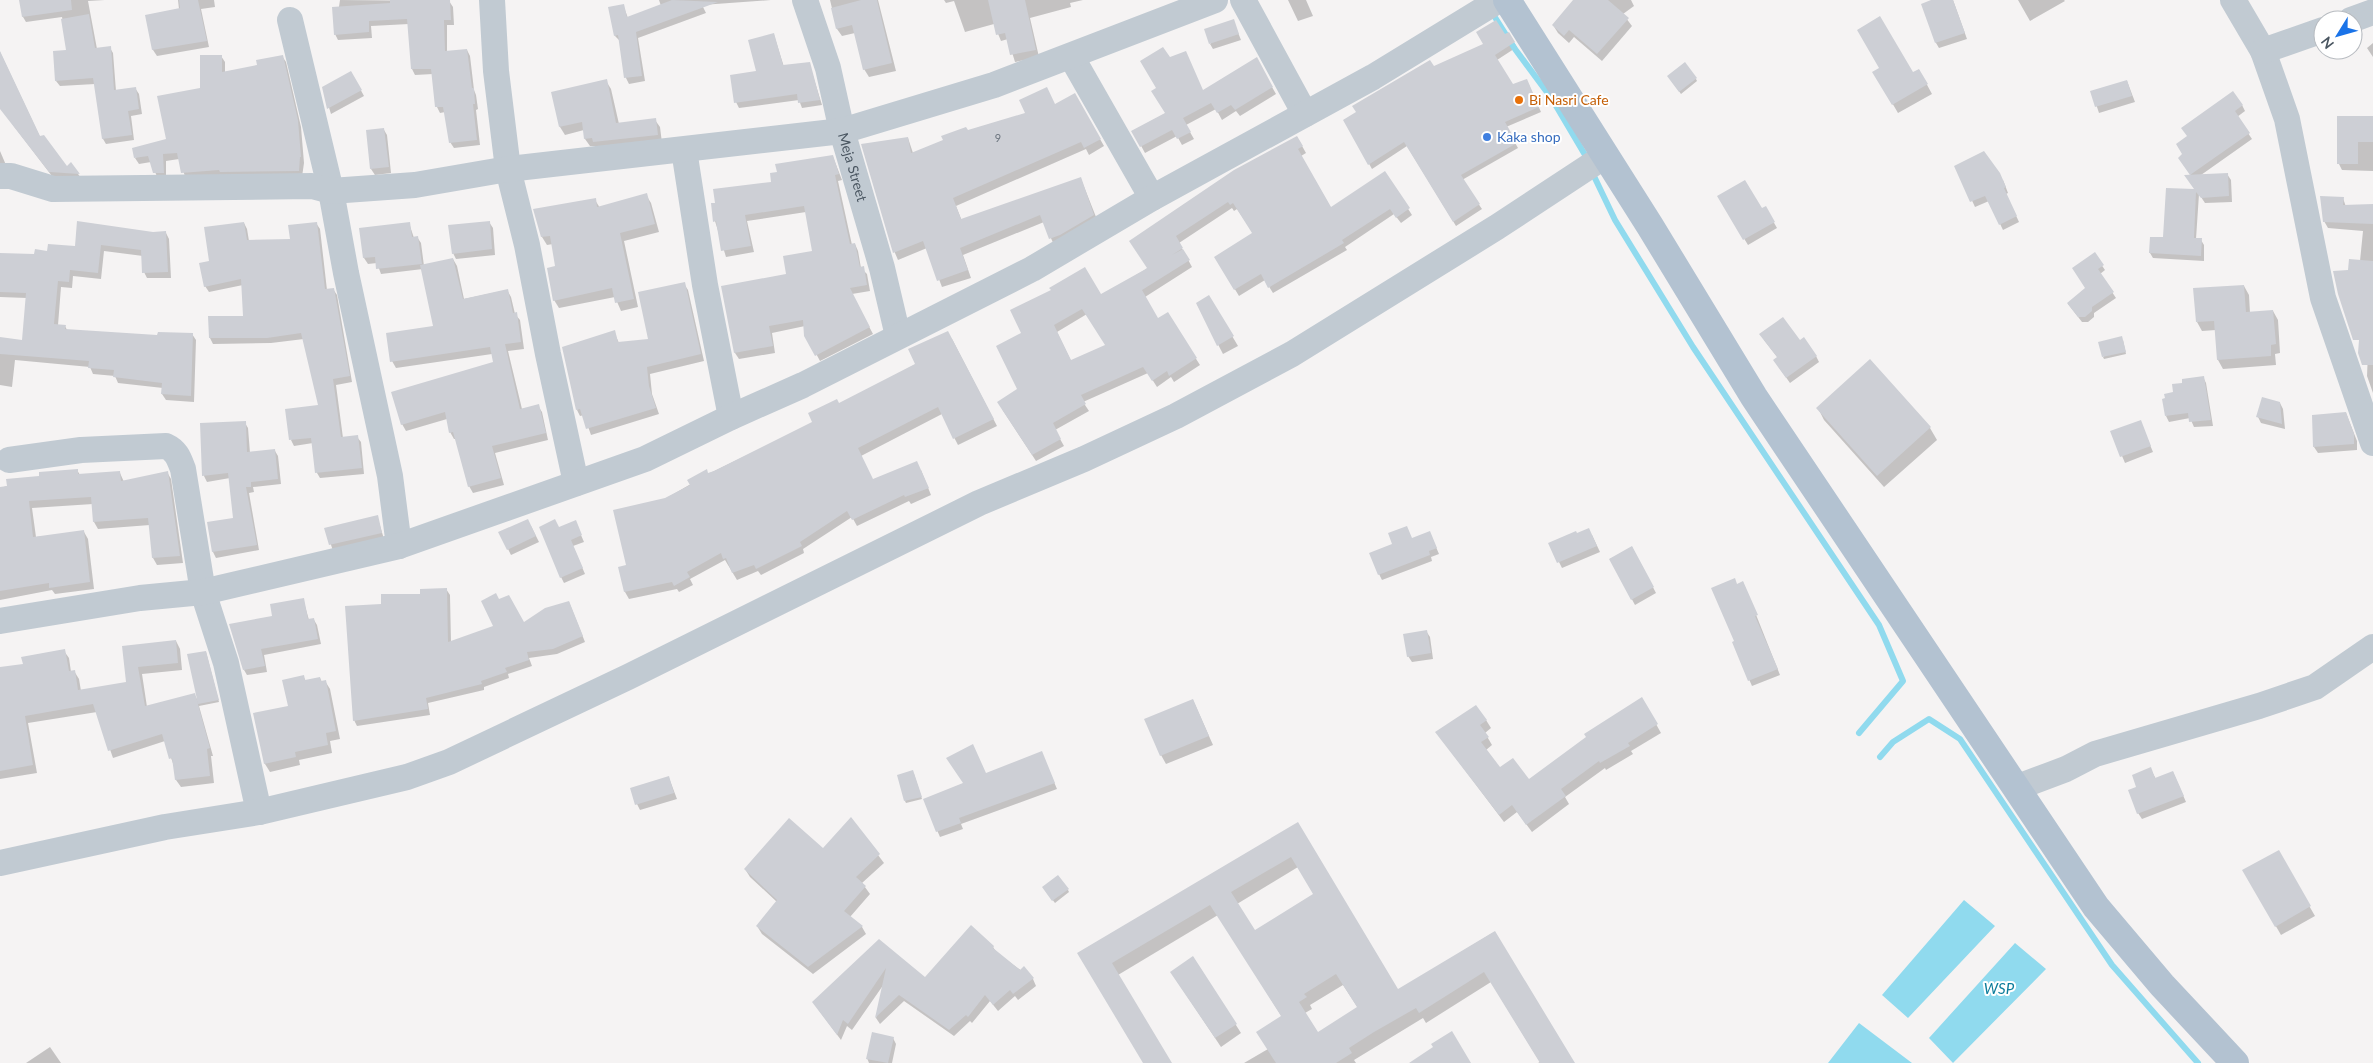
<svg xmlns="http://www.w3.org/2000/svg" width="2373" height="1063" font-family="Lato,sans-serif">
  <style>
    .water { fill: #90daee }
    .shadow { fill: #0003; fill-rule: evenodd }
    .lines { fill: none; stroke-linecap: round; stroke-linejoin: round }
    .stream { stroke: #90daee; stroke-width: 6 }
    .building { fill: #cdcfd5; fill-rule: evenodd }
    .minor { stroke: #c1cad2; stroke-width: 26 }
    .major { stroke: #b3c2d1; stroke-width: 28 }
    .food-dot { fill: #e8710a; stroke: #fff; stroke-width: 2 }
    .shop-dot { fill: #3f7fe0; stroke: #fff; stroke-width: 2 }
    .labels { text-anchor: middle; stroke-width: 4; stroke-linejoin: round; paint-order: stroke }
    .number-label { font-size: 11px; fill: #6b747e }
    .food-label { font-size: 14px; fill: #c56008; stroke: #fff; text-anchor: start }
    .shop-label { font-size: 14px; fill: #366cbe; stroke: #fff; text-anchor: start }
    .street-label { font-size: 14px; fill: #4a5661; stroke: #fff }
    .water-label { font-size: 15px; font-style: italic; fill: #0c7c9b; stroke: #fff }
  </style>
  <rect width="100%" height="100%" fill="#f5f3f3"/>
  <!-- water -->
  <path class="water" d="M1964,900L1995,926L1908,1018L1882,995Z
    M2015,943L2046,969L1953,1063L1929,1038Z
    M1859,1023L1912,1063H1828Z"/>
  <!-- shadow -->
  <path class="shadow" d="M20,0H105L88,1L97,49L110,48L113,53L116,91L135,88L139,94L142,114L131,116L134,140L106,144L103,139L95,84L60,86L56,81L68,51L62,17L26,22L23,17Z
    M178,0H214L215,7L201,9L209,47L157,56L153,50L146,16L179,9Z
    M340,0L449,1L453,7L454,25H447V52L467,50L470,56L474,90L476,95L478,109L476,110L480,145L454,148L450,142L445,112L440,113L437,107L433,74L415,75L412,69L409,24L371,26L372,38L338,40L335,34Z
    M659,0H771L702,5L706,13L638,38L645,81L629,84L626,78L620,41L615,36L623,5L628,18L661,6Z
    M830,0H878L896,71L869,77L864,69L855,33L842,36L837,29Z
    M944,0H1083L1070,3L1071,7L1030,18L1039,57L1015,62L1008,39L1001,41L994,24L965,32L954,1L946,3Z
    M1288,0H1306L1313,16L1298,21Z
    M1575,0H1631L1634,6L1623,14L1632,26L1602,61L1574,37L1569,43L1558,33L1553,25Z
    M1935,0H1953L1967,39L1939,48L1936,43Z
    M2018,0H2064L2065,1L2030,21Z
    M1233,20L1241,40L1213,49L1210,44Z
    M1508,33L1517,47L1497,60L1513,86L1529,85L1541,112L1506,127L1518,148L1462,180L1482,209L1456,226L1407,146L1372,169L1344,120L1434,68Z
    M774,35L784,67L809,63L822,105L802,108L799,100L739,108L736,102L758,72Z
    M2373,43V57L2367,48Z
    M0,52L40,137L67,167L71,164L83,181L55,180L13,125L0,93Z
    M221,56L225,62V72L259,66L282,56L286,62L301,127L304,163L302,177L186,179L179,159L166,161V179H158L151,162L139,164L135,158L167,140Z
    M1169,59L1203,91L1256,59L1276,94L1240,116L1236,111L1222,120L1216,109L1186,125L1194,139L1182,145L1177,136L1145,153L1133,131L1166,113L1158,89Z
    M1919,70L1932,94L1898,113L1874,72L1912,74Z
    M351,72L364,96L331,114L323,88Z
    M1670,79H1696L1697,81L1681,94Z
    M606,81L611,89L619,124L655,120L660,127L662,143L599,149L596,146H590L585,139L584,130L565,135L560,127L552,93Z
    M2127,81L2135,102L2099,113L2092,92Z
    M1075,95L1104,146L1089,155L1086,149L956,206L962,221L1081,179L1098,222L1054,245L1044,222L963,255L971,278L942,287L927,248L898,260L895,253L863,145L908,138L913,153L967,131L1055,105Z
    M2242,105L2245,111L2237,117L2252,139L2201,175L2227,174L2231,180L2232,202L2205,203L2199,194L2196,239L2201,240L2204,245V261L2153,258L2150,253L2165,238L2196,190L2192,176L2183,164L2184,155L2177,144Z
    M2373,117V171L2342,170L2339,164Z
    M384,130L387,135L391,173L375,175L371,169Z
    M1297,137L1306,153L1301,156L1331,208L1385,173L1412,215L1401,223L1394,214L1345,247L1347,250L1273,293L1265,280L1239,296L1216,258L1254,234L1237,209L1234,211L1232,208L1179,243L1192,267L1145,297L1158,320L1167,314L1200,365L1174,382L1171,377L1157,387L1148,373L1083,402L1089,411L1055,430L1064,446L1036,461L1002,409L1019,389L998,346L1101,296L1148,268L1135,247ZM1087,314L1107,346L1071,361L1057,332Z
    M0,151L6,165L0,166Z
    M833,157L842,180L838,181L852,245L855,244L858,251L861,268L867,274L870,291L852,294L873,334L820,361L806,335L805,326L772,333L775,353L739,359L735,353L723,287L787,275L814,252L806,212L747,221L754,252L726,257L715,221L773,184Z
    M1956,166L2003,180L2008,193L2006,194L2019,222L2003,230L1989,201L1975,207Z
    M646,195L651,203L659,232L624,241L638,307L621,311L615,297L559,308L554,300L557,267L553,244L547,245L542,237L535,210L595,200L600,208Z
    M1719,197L1762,210L1765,207L1777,228L1748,245Z
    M2343,198L2346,207L2373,205V330L2349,271L2360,261L2363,231L2328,228L2324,221Z
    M489,222L493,228L495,255L456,259L453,253Z
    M244,223L247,229L249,241L291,240L316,223L320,229L327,290L333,289L337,295L352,382L336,385L343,438L357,437L361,442L364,474L320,478L317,473L313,443L294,446L291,440L319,406L304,339L271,343L213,344L210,338L244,317L243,285L209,292L205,286L211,262Z
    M409,223L414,238L417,237L421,243L424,266L453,259L457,266L464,299L507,290L511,297L515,314L520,320L524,349L508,351L522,409L538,406L542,412L548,440L495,453L504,485L473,493L469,486L456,439H454L450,432L447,419L406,431L402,424L494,363L492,354L396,368L392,361L434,327L423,269L381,274L377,263L368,264L364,258L360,229Z
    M153,233H166L169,239L171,278H147L144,272L143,256L104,251L101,279L73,276L72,288L61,287L58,325L65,326L67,330L159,336L192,334L196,340L194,402L166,400L162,394L163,388L118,383L115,376L93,374L90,367L15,360L12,387L0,385V338L23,342L27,298L0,297V254L35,255Z
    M2094,254L2105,270L2100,274L2116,298L2094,313V317L2088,322H2082L2068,304L2086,288Z
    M684,284L688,290L704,361L650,374L652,394L659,414L591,435L584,415L580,416L577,410L614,332L619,343L649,341Z
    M2244,286L2249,295L2250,313L2273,311L2278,320L2280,353L2275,354L2276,365L2223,369L2218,360L2216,330L2202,331L2197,322Z
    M1209,297L1238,346L1223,354L1197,304Z
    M952,339L997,426L958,445L942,414L861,456L873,481L921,470L931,495L911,504L909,501L857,526L852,517L803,549L804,553L761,575L758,571L737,580L725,560L690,579L693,585L679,592L677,589L629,599L625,592L619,568L627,566L665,499L708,474L814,423L839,405L916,364Z
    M1764,340L1800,342L1816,356L1819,362L1790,383L1778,366V358Z
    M2123,340L2126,354L2104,359L2103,357Z
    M2368,352H2373V393L2367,376Z
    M1870,361L1930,428L1937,440L1884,487L1824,420L1818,408Z
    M2203,377L2206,383L2213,426L2194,427L2190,418L2169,422L2166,416Z
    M2280,403L2283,409L2285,429L2261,423L2258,417Z
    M2346,413L2357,441V450L2318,453L2314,447Z
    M2140,421L2153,452L2125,463L2112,432Z
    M245,423L248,428L250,453L275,451L278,456L281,484L253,487L254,492L249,493L259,550L216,558L213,552L208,523L235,519L230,478L207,482L204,476L201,424Z
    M77,470L80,475L120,473L124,482L167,472L171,479L183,563L157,565L153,558L150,525L98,529L94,522L93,504L32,508L36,537L84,532L88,539L94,589L55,594L52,590L0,600V488L40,477Z
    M377,516L384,539L333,551L326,529Z
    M531,526L539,542L511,555L508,549Z
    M578,528L584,542L573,546L585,574L564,583L561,577L559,529Z
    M1430,533L1439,554L1431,557L1432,561L1382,580L1379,574L1412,540Z
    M1577,534L1592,535L1600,552L1562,568L1550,544Z
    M1632,547L1656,593L1635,605L1610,559Z
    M1743,582L1780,675L1752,686L1733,643L1736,642L1737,585Z
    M446,589L450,595L451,643L495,627L499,601L523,624L569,602L585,642L557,654L529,658L532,666L508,674L509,678L484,687V690L428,703L430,715L357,726L354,720L382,605Z
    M303,599L309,620H314L317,625L321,644L264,655L267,672L247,675L244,670L273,618Z
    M1426,631L1430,637L1433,659L1412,662L1408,656Z
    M176,641L180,649L182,670L142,674L147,707L194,694L198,701L206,652L219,702L199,706L213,756H211L214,783L181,787L176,780L174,766L165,741L113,758L97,712L28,723L37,773L0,779V668L24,665L64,651L69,658L71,672L74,671L79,679L81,691L127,684L123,647Z
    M303,676L306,681L320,678L322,682L325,681L330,689L340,739L330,741L332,753L299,760L300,765L270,772L265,764L254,714L289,707Z
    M1642,699L1661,733L1631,751L1633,754L1606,770L1605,768L1565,797L1569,804L1532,832L1517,812L1504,822L1437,733L1486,720L1491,728L1485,733L1492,745L1486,750L1500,769L1529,781Z
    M1193,700L1213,745L1166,764L1161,755Z
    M1044,758L1057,789L961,824L963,829L940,837L924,800L986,774Z
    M2150,768L2156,779L2173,772L2186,802L2142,819L2138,813V788Z
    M914,774L922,799L906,803L905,801Z
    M669,778L677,799L640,810L637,804Z
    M851,819L884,863L862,883L870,894L850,917L862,927L866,934L813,974L762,934L757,926L777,902L750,877L745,869L823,850Z
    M1298,824L1397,991L1494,932L1574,1063H1538L1540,1062L1491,982L1426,1023L1423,1018L1354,1060L1356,1063H1244L1268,1049L1282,1017L1218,915L1118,975L1170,1063H1144L1079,954ZM1298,867L1315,894L1255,932L1237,904ZM1343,985L1358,1008L1318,1033L1305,1013L1312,1009L1310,1005Z
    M2278,852L2315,916L2281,935L2244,871Z
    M1045,890H1068L1069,892L1055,903Z
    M879,941L925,979L993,947L997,953L1033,979L1036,986L1018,1000L1015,996L998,1011L990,1001L972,1023L970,1021L954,1036L904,1001L880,1024L876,1018L884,984L852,1030L847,1026L841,1040L818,1009Z
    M1193,957L1241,1033L1221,1047L1177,981Z
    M893,1038L896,1044L892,1063H869L867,1058Z
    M50,1047L61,1063H26Z"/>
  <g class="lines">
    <!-- stream -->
    <path class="stream" d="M1491,11L1515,49L1552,99L1588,160
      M1592,172L1615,220L1693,347L1879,625L1903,681L1859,733
      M1880,757L1893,742L1929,719L1960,739L2112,965L2198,1063"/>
  </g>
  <!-- building -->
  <path class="building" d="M19,0H71L72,10L22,17Z
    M179,0H198L207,41L152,50L145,15L180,8Z
    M390,0H450L451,20H444L445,51L467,49L472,88H474L475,104H473L477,140L449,143L443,107H435L431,69H411L407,19L369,21V32L334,35L332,7L390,3Z
    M672,0L718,2L636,32L642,76L624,78L618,35L614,36L608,7L624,4L627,17Z
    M861,0H877L892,63L863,70L852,25L836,29L831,8Z
    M988,0H1025L1036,50L1010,55L1005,33L996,35Z
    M1573,0H1608L1629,18L1597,54L1569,30L1564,36L1552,25Z
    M1931,0H1953L1965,33L1935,43L1921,4Z
    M89,14L95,48L111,46L114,90L136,87L139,109L128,111L132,135L102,139L93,78L55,81L53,51L66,50L61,19Z
    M1880,16L1913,72L1919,69L1928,84L1892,105L1872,72L1879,68L1857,30Z
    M1234,19L1239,34L1209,44L1204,29Z
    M1496,20L1505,34L1509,32L1515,42L1495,55L1513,84L1527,79L1539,107L1505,122L1517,143L1461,175L1480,204L1453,222L1404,142L1368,165L1343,120L1356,112L1352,106L1430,60L1434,66L1483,44L1476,32Z
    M774,33L783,65L810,62L820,100L798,103L797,94L734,103L730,75L756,71L748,40Z
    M1163,47L1170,57L1186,51L1203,90L1257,57L1273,87L1235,110L1231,105L1217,113L1211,103L1183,118L1191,132L1177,139L1172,130L1140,147L1131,131L1165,113L1151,91L1156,88L1140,61Z
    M0,51L40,136L44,135L67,166L71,162L80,174L49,172L0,109Z
    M200,55H222V72L257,65L256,60L283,55L298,120L301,157H300L299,171L220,172L219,170L181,173L177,153L163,154L164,173H153L148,156L134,158L132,148L166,139L157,96L200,88Z
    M1685,62L1697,78L1679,92L1667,76Z
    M351,71L362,90L327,109L322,87Z
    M607,79L616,123L656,118L658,135L593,142L592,138L584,139L582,122L559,127L551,92Z
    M2127,80L2132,96L2095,107L2090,91Z
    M1047,87L1055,104L1075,93L1101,139L1084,148L1081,142L953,198L961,219L1081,177L1094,215L1060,235L1049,239L1040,215L960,248L968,270L937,281L923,241L893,253L861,144L908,137L911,153L943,140L941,136L966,127L968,130L1025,113L1019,100Z
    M2233,91L2243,105L2235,111L2250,133L2190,175L2178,158L2182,154L2176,144L2187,136L2181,128Z
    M2337,116H2373V142H2358V164H2337Z
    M384,128L389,167L370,169L366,130Z
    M1297,136L1303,146L1298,149L1331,207L1385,171L1410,208L1396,218L1390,209L1342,240L1344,243L1268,288L1261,274L1234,290L1214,257L1252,233L1233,203L1230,205L1228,202L1176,236L1183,248L1172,255L1183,249L1190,260L1142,290L1158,318L1168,312L1197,358L1169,376L1167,371L1152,381L1143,367L1081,395L1086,404L1053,423L1061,439L1032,455L997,402L1017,389L996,346L1021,333L1010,310L1051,290L1049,288L1085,267L1101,294L1144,270L1147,268L1129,241L1234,170ZM1082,309L1105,345L1071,360L1054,325Z
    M1984,151L2000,173L2006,187L2004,188L2017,216L1999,225L1985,196L1970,202L1954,166Z
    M833,155L839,174L835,175L850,244L855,243L860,267L864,266L867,285L850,288L870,327L815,356L804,336L803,320L769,326L773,346L734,353L721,286L786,274L783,256L812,251L804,206L745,215L751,246L721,251L716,221L713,222L711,203H715L713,189L771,182L770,173L777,172L775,164Z
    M2228,173L2229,196L2201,198L2196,192L2194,238H2202L2201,256L2149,253L2150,237H2163L2166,188L2194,189L2184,175Z
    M1745,180L1762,208L1766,206L1775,222L1743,240L1717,196Z
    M647,193L655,224L620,233L634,299L615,303L612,288L553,301L547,268L555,266L550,236L541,237L533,209L596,198L597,207Z
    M2320,196L2344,197L2343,205L2373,204V224L2323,222Z
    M77,221L153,232L166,231L168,272L142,273L141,250L101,245L98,273L70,270L69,282L58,281L54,324L66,325L65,329L157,335L158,332L193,333L191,396L161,394L162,383L113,377L114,370L88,368L89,361L0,354V337L22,340L26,293L0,292V253L34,254L35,249L47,251L48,244L75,246Z
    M490,221L492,249L452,254L448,225Z
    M244,222L247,240L290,239L288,225L317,222L325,289L334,288L350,376L333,379L341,437L358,435L362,468L315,473L311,438L289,440L285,409L318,405L301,333L267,338H209L208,316H243L241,279L204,287L199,263L209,261L204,227Z
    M410,222L412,237L418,236L422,264L376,269L375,257L363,258L359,228Z
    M2095,252L2104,265L2098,269L2114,292L2092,307V311L2085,317H2078L2067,303L2085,288L2072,268Z
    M453,258L463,299L508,289L513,313L517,312L521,342L505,344L520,409L539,404L546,433L492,446L501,478L468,487L453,432L449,433L445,412L401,425L391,392L493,362L490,347L390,362L386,333L433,326L420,265Z
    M2349,259L2373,261V365H2362L2358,353L2359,340H2353L2338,294L2333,271L2348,270Z
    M685,282L701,354L647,367L649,386L656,408L586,429L580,409L576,410L562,347L615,330L618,342L648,339L638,292Z
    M2244,285L2246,312L2273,310L2276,344L2271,345V356L2217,360L2214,321L2196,322L2193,288Z
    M1209,295L1234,336L1217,346L1196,303Z
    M1783,317L1800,340L1804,337L1817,356L1786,378L1773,360L1777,357L1759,334Z
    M948,331L994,419L953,439L938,407L858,448L873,479L917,461L929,488L905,497L904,495L852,520L847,511L800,542L802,546L756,569L754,565L732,573L726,558L723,559L721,553L687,572L690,577L674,586L672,582L624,592L618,567L626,565L613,510L665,498L690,485L687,480L707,469L708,473L714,471L812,422L808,413L837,399L839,403L915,364L908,349Z
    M2122,336L2126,352L2102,357L2098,342Z
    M1870,359L1931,427L1877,476L1816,408Z
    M2204,376L2211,420L2189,422L2188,413L2165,416L2162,399L2165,398L2164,394L2173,392L2172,384L2182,383V379Z
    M2262,397L2280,402L2282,424L2256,417Z
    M2346,412L2354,434V444L2313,447L2312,415Z
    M2141,420L2151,446L2120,457L2110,431Z
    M246,421L247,452L275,449L278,479L251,482V487H246L257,545L212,552L207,522L233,518L228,473L202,476L200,423Z
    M78,469V474L120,471L121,481L168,471L180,556L152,558L148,518L93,522L91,497L29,501L33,537L84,530L90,582L49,588V583L0,591V487L7,486L6,479L39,476V472Z
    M378,515L382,533L329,545L324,528Z
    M528,519L536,536L507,550L498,532Z
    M555,519L559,527L576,520L582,535L571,540L583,568L560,578L539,527Z
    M1407,526L1412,538L1430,531L1437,548L1429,551L1430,555L1378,575L1369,553L1392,544L1388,533Z
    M1589,528L1597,546L1557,563L1548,543L1576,531L1577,533Z
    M1632,546L1654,587L1631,600L1609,559Z
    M1735,578L1737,584L1743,581L1758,615L1755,616L1778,669L1748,681L1732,642L1734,641L1711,588Z
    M447,588L448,642L493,626L481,601L496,593L499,599L509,595L524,622L545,608L569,601L583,636L553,649L527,652L529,660L505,668L507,672L481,681L482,684L426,698L428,709L353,721L345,606L381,604V594H420V589Z
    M304,598L308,619L314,618L318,639L261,649L265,666L243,670L229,624L272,616L270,604Z
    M1427,630L1431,653L1407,657L1403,634Z
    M176,640L178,663L138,667L145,706L195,693L210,748L207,749L210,776L175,780L172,758L169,759L162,734L108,751L93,704L25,716L33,765L0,771V667L23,664L21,657L65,649L69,671L75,670L78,690L126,682L122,646Z
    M206,651L219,700L198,704L187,654Z
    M304,675L305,680L320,677L321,681L326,680L336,731L326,733L328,745L295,752L296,757L264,764L253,713L288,706L282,680Z
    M1642,697L1658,724L1628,743L1630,746L1600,763L1599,761L1561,789L1566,796L1526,825L1512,805L1499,815L1435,732L1476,705L1487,720L1480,725L1489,737L1481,742L1500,767L1513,758L1529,779L1586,737L1584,734Z
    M1193,699L1209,736L1160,756L1144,719Z
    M973,744L986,773L1042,751L1055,783L959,818L961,823L936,832L923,799L963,783L946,758Z
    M2151,767L2155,778L2173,771L2184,796L2137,814L2128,790L2136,787L2132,775Z
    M913,770L922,797L904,801L897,775Z
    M669,776L674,793L635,805L630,788Z
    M851,817L880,854L856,877L866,886L844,911L863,926L808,967L756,926L777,900L744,869L789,818L823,848Z
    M1298,822L1398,989L1495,931L1575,1063H1540L1484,972L1419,1013L1416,1008L1374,1032L1349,1048L1352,1053L1336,1063H1276L1256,1032L1281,1016L1210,905L1112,963L1172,1063H1143L1077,953ZM1291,857L1313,894L1255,930L1231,892ZM1336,974L1357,1007L1318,1032L1299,1002L1307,997L1304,994Z
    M2279,850L2311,906L2275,927L2242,870Z
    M1058,875L1069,889L1052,901L1042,887Z
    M971,925L994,946L993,948L1020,970L1024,966L1034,978L1013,994L1010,990L993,1005L985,995L968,1017L966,1015L949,1030L899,995L875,1018L886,968L848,1024L843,1020L837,1035L812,1002L879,939L925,977Z
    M1193,956L1237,1024L1215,1038L1170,972Z
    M1452,1031L1471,1063H1409L1433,1047L1431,1044Z
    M872,1032L894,1037L888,1063L866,1059Z"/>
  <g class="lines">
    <!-- minor -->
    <g class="minor">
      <path d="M492,0L496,71L508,169L527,245L548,354L576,483"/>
      <path id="s1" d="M805,0L828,68L842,131L882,268L898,336"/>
      <path d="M1243,0L1305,114"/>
      <path d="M2233,0L2263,51L2287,119L2323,298L2373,443"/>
      <path d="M290,20L331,191L346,273L390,476L399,546"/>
      <path d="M2351,20L2373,12"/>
      <path d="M2263,51L2323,30"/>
      <path d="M1071,56L1152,198"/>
      <path d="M684,150L705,285L731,417"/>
      <path d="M0,176H11L53,189L312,186L331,191L415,185L508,169L842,131L994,85L1215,0"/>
      <path d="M9,460L81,450L166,446C177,451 179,459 183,469L203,592L226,663L259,812"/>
      <path d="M0,621L140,598L203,592L399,546L645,459L731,417L803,385L1032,269L1152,198L1373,77L1499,0"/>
      <path d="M2018,787L2066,769L2095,754L2259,706L2315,687L2373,647"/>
      <path d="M0,863L165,827L259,812L407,777L449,762L628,677L979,503L1084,459L1176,416L1292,354L1497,227L1605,156"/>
    </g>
    <!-- major -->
    <path class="major" d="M1507,0L1650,226L1754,397L2096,907L2162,985L2235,1063"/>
  </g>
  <!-- markers -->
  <circle class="food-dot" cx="1519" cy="100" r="5"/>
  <circle class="shop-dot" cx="1487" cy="137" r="5"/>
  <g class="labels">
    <!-- number labels -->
    <g class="number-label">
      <text x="998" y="142">9</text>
    </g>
    <!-- food labels -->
    <g class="food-label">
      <text x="1529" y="105">Bi Nasri Cafe</text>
    </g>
    <!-- shop labels -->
    <g class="shop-label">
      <text x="1497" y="142">Kaka shop</text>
    </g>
    <!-- street labels -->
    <g class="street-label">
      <text dy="5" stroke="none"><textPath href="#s1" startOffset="174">Meja Street</textPath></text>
    </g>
    <!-- water labels -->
    <g class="water-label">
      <text x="1999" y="994">WSP</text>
    </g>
  </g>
  <!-- north arrow -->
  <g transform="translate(2338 35) rotate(233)"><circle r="24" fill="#ffffff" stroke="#b7bbc0"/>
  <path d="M0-4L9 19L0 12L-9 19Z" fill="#1a73e8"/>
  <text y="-8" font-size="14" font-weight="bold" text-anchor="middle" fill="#4a5661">N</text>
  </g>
</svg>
